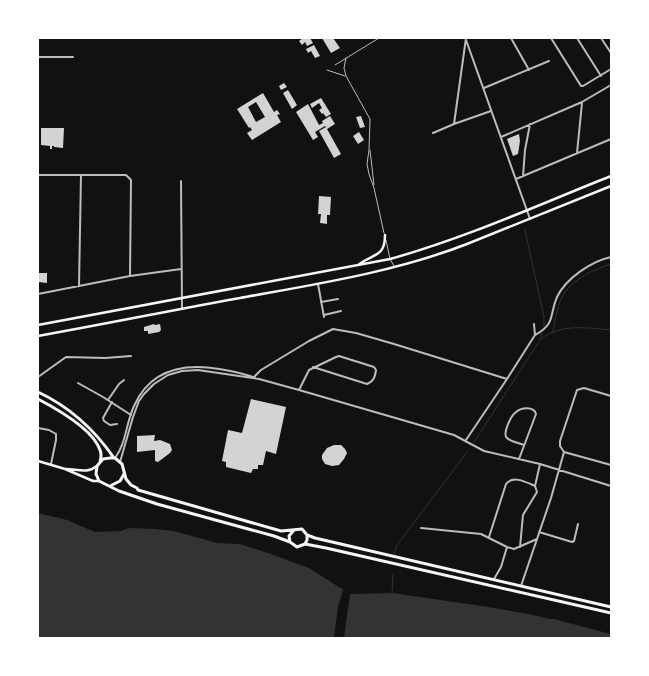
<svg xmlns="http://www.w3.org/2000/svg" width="649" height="676" font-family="Ubuntu,sans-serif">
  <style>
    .water { fill: #333 }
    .pier { fill: #111 }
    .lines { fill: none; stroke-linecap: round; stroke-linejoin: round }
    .stream { stroke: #333; stroke-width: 1 }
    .building { fill: #d3d3d3; fill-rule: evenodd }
    .service { stroke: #bcbcbc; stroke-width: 1 }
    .minor { stroke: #bcbcbc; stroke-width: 2 }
    .secondary { stroke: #f5f5f5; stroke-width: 2.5 }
    .primary { stroke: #f5f5f5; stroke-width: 3 }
  </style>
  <rect width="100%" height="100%" fill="#111"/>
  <!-- water -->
  <path class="water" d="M38,513L67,520L95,532L120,531L129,528L154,529L174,531L217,543L240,544L268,553L309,568L350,594L392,593L482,606L529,614L550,619H554L610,634L611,638H38Z"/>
  <!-- pier -->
  <path class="pier" d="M343,590L350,594L344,638H334L338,607Z"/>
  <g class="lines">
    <!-- stream -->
    <path class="stream" d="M525,230L544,317V327
      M553,332C555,321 558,301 565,292C575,278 595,269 611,264
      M541,339C561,323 587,328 611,330
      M474,442L540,340L543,330
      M394,554L397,545L468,451
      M392,593L393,574"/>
  </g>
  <!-- building -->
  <path class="building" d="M303,38H310L313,43L307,46L305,42L302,45L299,41Z
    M322,38H333L340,48L331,53Z
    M314,45L320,56L315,58L311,51L308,53L306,49Z
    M284,83L287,87L281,90L279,86Z
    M288,90L297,105L292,109L283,93Z
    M263,93L274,112L277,110L280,114L277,115L281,122L252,140L247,133L252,130L250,127L249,128L237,109ZM256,102L265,117L256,122L248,107Z
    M321,98L331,114L326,117L323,113L322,114L319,110L322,108L319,103L312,108L310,104Z
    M308,104L319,125L323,123L322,121L330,116L335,124L327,129L341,154L334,158L319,131L326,127L325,126L315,132L318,137L313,140L296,112Z
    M361,116L365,127L360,128L356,117Z
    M41,128H64L63,148L54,147V146H52V149H50V146L41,145Z
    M359,132L364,140L358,144L353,136Z
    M519,134L520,141L518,154L513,156L507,139Z
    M319,196L331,197L330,215H327V224L320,223L321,214H318Z
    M38,273H47V283L38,282Z
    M154,324L155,325L160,324L161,330L159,332L148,334V331H144V327Z
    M251,399L286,407L276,454L266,451L263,465H258V469H253L251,473L226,467V462L222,461L228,430L242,433Z
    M155,435L154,441L160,440L170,444L172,450L170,453L158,462L155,461V450L137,452V436Z
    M334,445H341L345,449L347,453L344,459L339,465L332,466L325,464L322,459V455L327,448Z"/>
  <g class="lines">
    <!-- service -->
    <path class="service" d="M346,58L344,68L346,76L370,119L369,150L367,164L369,174L374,188L384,233
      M335,65L379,38
      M327,70L345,76
      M370,150L374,185
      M386,240L390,259L394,266"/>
    <!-- minor -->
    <path class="minor" d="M511,38L529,70
      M551,38L581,86H583L611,69
      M577,38L601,76
      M601,38L611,53
      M466,40L530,219
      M38,57H73
      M484,88L549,61
      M454,124L466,38
      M433,133L454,124L491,111
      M501,137L582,102L611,85
      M577,153L582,103
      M38,175H126L131,180L130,276
      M523,176L525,150L530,124
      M516,179L611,139
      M181,181L182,308
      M318,284L324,317
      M79,286L81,175
      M38,294L130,276L181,269
      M321,302L338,299
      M324,315L341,311
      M535,335C556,324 549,315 557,297C566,278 592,261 611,257
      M38,377L66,357L105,358L131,356
      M254,377L261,370L309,341L333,329L356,333L394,344L507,379L466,440
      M507,379L535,335L534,324
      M78,383L103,397L131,415
      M299,390L309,370L336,357L339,356L374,367L376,370C375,377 374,381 367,384L313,367
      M108,400L119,384L124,380
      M112,402L103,418L104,421L110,425L117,424
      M38,428L49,430L56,434V440L51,464
      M564,452L560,446V441L577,390L584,388L611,396
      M115,458C126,444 126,423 134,406C150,370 183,363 219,369C231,371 244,373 255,378
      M519,459L536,414C534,406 521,407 515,413C511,416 502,434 507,438C511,442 519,443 524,445
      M120,462L133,417L139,401L144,394L154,384L168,375L182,371L198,370L259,379L299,390L454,435L484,451L540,464L611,486
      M421,528L481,534L507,547L514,549L537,539
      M539,532L572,542L574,541L578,524
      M489,537L506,484C513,475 526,482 535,486L540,464
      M520,547L523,515L537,492L535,486
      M494,579L501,567L507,547
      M521,586L551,498L564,452L611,465"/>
    <!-- secondary -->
    <path class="secondary" d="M358,265C373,253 385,258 385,235
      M38,325L390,259C466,238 538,205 611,176
      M38,336C106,324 173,310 240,298C317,284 395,272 467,244L611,186
      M38,461L65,469L93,481H99
      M66,469C77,469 87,474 97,466"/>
    <!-- primary -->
    <path class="primary" d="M38,392C70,407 94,429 114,458
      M38,399C57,409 93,429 100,450C102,454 101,458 100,462
      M110,486L120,481L124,474
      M290,542L289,536L294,530
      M305,544L307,540V535
      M611,607L315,538L307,535L302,529L281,531L138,490L137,488L131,485L126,479L122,464L115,458H110L103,459L97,466L96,474L99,481L119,491L157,504L274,536L290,542L297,547L305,544L326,548L611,613"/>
  </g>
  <!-- border -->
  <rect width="649" height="676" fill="none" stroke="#ffffff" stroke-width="78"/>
</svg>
